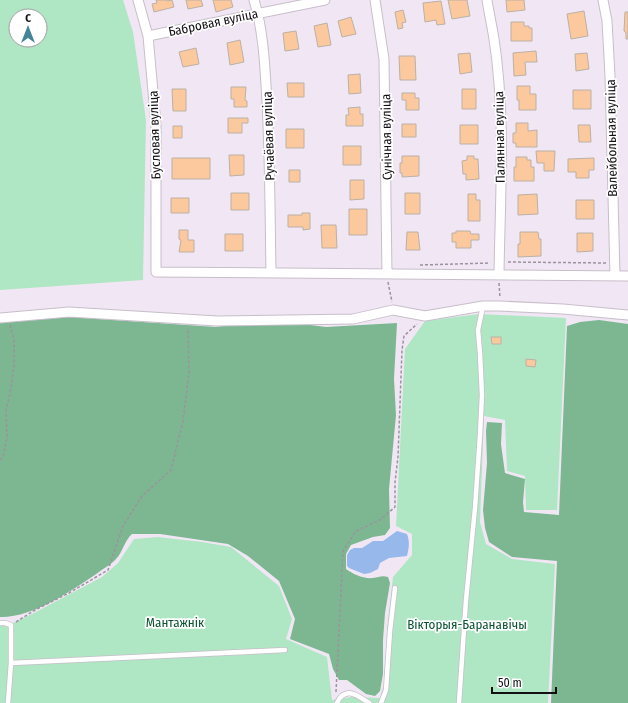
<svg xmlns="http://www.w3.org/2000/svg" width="628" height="703" font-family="'Fira Sans Condensed',sans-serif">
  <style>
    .green { fill: #afe6c3; fill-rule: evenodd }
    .forest { fill: #7cb792 }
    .water { fill: #96b8ea }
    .building { fill: #fbc99d; stroke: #bcb0a6 }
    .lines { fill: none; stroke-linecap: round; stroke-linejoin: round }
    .service-casing { stroke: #c7beca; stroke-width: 6 }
    .minor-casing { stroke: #c7beca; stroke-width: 11 }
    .path { stroke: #9b939d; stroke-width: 1.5; stroke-dasharray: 3 2; stroke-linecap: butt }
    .service { stroke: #fff; stroke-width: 4.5 }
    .minor { stroke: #fff; stroke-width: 9 }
    .labels { text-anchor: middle; stroke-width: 3.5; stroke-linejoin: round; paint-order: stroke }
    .street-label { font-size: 13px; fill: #131014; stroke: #fff }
    .park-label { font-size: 13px; fill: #0b5331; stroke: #fff }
  </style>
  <rect width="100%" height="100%" fill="#f1e7f4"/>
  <!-- green -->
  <path class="green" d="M0,0H123L133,32L146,120L143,280L0,290ZM16,16H40V40H16Z
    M479,314L566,318L557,510H526L525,476L507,471L505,420L484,416L480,522L486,544L512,559L555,564L548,703H0V626H7L34,613L102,577L118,563L134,539L158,537L202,542L231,547L279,586L292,619L286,639L327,657L332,700L352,697L380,698L386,678L387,630L393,577L412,555V534L396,526L405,349L425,321Z"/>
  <!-- forest -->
  <path class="forest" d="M69,317L216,327L271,320L326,327L397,323L394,379L396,415L389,489L390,528L385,535L373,537L351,545L346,554V569C353,574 363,579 373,578C379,577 382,575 388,577L390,583L385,613L383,640V674L380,691L375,696L366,694L347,680H339L333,669L329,654L290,639L295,619L279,581L248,556L228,544L160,534H132C124,541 123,552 116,559C112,564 104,568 99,572C73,590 32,618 0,617V323Z
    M599,320L628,324V703H551L557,561L512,557L489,542L485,528L483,510L487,463L486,431L487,422L502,423L501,444L505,473L525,479L523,502L524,512L559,515L567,326L580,322Z"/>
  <!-- water -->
  <path class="water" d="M397,531L407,534C410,542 409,548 407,556L389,558L380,563L378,569L370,573L364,574L349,568L347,566V555L350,550L354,548H362L373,541H383Z"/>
  <!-- building -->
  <path class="building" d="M156,0H166L167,1L172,0L174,7L154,12L152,4L157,3Z
    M186,0H201L203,6L188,9Z
    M213,0H231L233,7L216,12Z
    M448,0H467L470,16L452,19Z
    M506,0H524L525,10L507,12Z
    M441,1L445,24L437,25L436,20L425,22L423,3Z
    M403,10L406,22L402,23L403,28L398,29L395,12Z
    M584,11L588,36L571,39L567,14Z
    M625,12H628V39H626V33L624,31Z
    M351,17L356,34L342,37L338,21Z
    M511,22H524V26H529V28H532V41H511Z
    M327,23L331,45L318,47L314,26Z
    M296,31L299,49L285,51L283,33Z
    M240,40L244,62L230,65L227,43Z
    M196,48L199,64L183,67L179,52Z
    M536,51L537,62H525L526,75L514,76L513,53Z
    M470,53L472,72L460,74L458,54Z
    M587,53L589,69L576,71L575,54Z
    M399,56H415L416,80H400Z
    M360,74L361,93L349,94L348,75Z
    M287,83H304V97H288Z
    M517,86H530V94H536V110H519V100H517Z
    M231,87H246L245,100L247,101V107H234V99H231Z
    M172,89H186V111H173Z
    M462,89H476V109H462Z
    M573,90H591V109H573Z
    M402,93H415V98H419V110H406V100H402Z
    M360,107V114H363V126H346V115H349L348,108Z
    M228,118H248V123H242V133H228Z
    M516,123H528V131L537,130V147H516V143H513V133H516Z
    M402,124H416V137H402Z
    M460,125H478V144H460Z
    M578,125H590L591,142H579Z
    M173,126H182V138H173Z
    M286,129H304V148H286Z
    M343,146H361V165H343Z
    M536,151H555L554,171H544V163H537Z
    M229,155H244V175L230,176Z
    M402,156H419V176L402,177V173H400V163H402Z
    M467,156H474V159H478L479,179L466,180V174H463L462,161L467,160Z
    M516,157H527V160H531V167H534V181H514V167H516Z
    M172,158H210V179H172Z
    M594,158V170H589V178H576V172H568V159Z
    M289,170H300V182H289Z
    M350,180H364V199L350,200Z
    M231,193H249V210H231Z
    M405,193H420V214H405Z
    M468,194H476V200H480V221H468Z
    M537,194L538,214L518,215V195Z
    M171,198H189V213H171Z
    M576,200H594V219H576Z
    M349,209H367V235H349Z
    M302,213H310V229L303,230V227H288V215H302Z
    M321,225H336L337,248H322Z
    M179,230H188V240H194V252H179L181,240L179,239Z
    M456,231H470L471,234H479V240H471V248H456V242H452V233H456Z
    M407,232H418L420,250H406Z
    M520,232H538L539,239H541V256L518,257V244H520Z
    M577,233H593V251L577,252Z
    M225,234H243V251H225Z
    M491,337H501V344H492Z
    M526,359L536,360L535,367L526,366Z"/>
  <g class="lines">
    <!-- service casing -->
    <g class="service-casing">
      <path id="service" d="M0,623H5L11,625V663L8,703
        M11,663L285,650
        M337,703C345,685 358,696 369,703
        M381,703L386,690L390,631L395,588
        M459,703L466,600L475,508L480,435L482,395L480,353L478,330L483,306"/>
    </g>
    <!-- minor casing -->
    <g class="minor-casing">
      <path id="minor" d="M138,0L148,36L156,125V272L628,276
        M254,0C264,33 265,69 267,102C270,159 270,216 271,273
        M375,0L384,59L387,274
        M487,0C489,13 492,26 494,39C506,117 500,197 499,275
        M603,0L607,21L610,76L615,276
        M148,36L325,0
        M0,318L69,312L217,321L353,319L393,310L425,316L483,306H500L563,309L628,315"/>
    </g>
    <!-- path -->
    <path class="path" d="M508,262L606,263
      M420,265L490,263
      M388,282L392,302
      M499,283L500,298
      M0,460L3,457L7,438L6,409L10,394L14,366V340L10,325
      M16,622L35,610L69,593L108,570L123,526L142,496L171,470L183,421L189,372L188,328
      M336,692L343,551L356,531L380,520L395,507V482L398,457L402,350L404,336L417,324"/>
    <!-- service -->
    <use href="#service" class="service"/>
    <!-- minor -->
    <use href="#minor" class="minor"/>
  </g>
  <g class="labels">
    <!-- street labels -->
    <g class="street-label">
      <text transform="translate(213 22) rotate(-12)" y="5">Бабровая вуліца</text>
      <text transform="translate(154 135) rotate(-92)" y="5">Бусловая вуліца</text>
      <text transform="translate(268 136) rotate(-92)" y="5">Ручаёвая вуліца</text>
      <text transform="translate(386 137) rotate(-91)" y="5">Сунічная вуліца</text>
      <text transform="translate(499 137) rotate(-91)" y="5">Палянная вуліца</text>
      <text transform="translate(611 138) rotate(-91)" y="5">Валейбольная вуліца</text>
    </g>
    <!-- park labels -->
    <g class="park-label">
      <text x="175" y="627">Мантажнік</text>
      <text x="467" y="629">Вікторыя-Баранавічы</text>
    </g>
  </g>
  <!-- north arrow -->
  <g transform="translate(28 28)"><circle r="19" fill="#ffffff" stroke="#a19fa1"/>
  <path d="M0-3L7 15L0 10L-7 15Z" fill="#438596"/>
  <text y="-6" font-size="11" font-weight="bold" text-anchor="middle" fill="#131014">С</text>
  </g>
  <!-- scale -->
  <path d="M492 687v6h64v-6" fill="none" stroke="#131014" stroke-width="2"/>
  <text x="498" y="687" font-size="12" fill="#131014" stroke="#ffffff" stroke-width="3" paint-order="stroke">50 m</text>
</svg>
